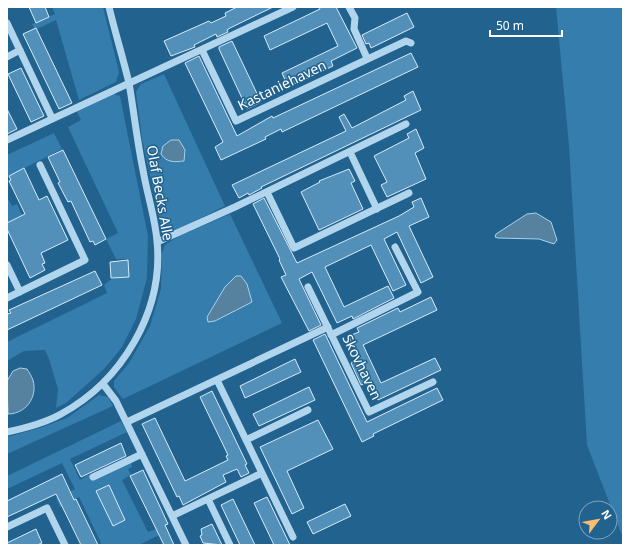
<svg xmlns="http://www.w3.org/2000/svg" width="630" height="552" font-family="'Noto Sans',sans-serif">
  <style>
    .green { fill: #357dac }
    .water { fill: #5682a0; stroke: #a5d2ed }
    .building { fill: #5290b9; stroke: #d7ebf9 }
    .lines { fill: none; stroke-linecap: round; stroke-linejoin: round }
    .minor { stroke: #b1d5ec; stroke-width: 7 }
    .labels { text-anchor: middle; stroke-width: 3; stroke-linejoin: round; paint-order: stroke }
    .street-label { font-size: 14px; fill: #fff; stroke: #21628f }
  </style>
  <rect width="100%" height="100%" fill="#21628f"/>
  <!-- green -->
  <path class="green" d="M52,7H103L119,72L116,82L79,100L56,20L35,30L32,24L55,14Z
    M556,7H623V538L587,445L569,146Z
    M164,74L225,206L173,232L165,230L161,225L142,139L136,92L141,84Z
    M114,94L120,96L148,236L147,278L136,319L122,347L104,369L66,403L56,408L58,389L49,359L45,350L24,351L7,361V342L107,293L104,285L113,278L128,277L127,259H116L106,239L118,233L68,127L81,120L76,110Z
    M54,133L62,149L7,177V155Z
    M7,197L12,206L17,204L22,215L7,223Z
    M230,214L282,323L123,399L114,387V381L129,363L150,326L161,289L162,253L165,245L179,236Z
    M99,395L108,397L113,406L7,454V437L40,428L67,418Z
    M121,421L127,432L70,459L80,480L90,474L93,480L131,462L132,467L128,469L131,475L122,480L148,532L156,529L159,535L139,545H102L79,497L60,507L56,498L75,489L62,463L7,489V476Z"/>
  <!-- water -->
  <path class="water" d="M171,140H179L185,150L184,161C174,162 167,163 161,154L163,146Z
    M536,213L551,222L557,240L554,244L539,239L498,238L495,237L496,234L527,214Z
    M236,276H241L247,284L252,302L215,321L208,322L207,317L225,287Z
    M20,368L27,369C29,372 32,377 33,380C38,398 25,414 8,414L7,381L13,371Z"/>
  <!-- building -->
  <path class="building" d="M29,7H45L49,17L36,23Z
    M237,7H273L230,28L227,30L228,32L217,37L216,34L194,45L195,47L171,56L164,41L209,21L211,23L226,16L225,13Z
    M319,7H336L357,48L331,61L333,66L288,87L282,73L338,46L327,23L270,50L264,36L320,9Z
    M407,13L414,27L371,48L369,43L366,44L362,35Z
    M36,28L72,103L59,109L23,34Z
    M232,41L261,102L247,109L219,49V47Z
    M411,53L418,67L282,132L281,129L265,137L266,139L221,160L215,147L223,142L185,63L199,56L237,136L272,116L273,118Z
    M21,68L44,116L31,122L8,74Z
    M413,91L421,110L261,187L262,188L249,195L248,193L239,198L232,185L346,131L339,117L344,114L352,128L406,100L404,96Z
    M7,109L17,129L7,134Z
    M416,129L424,148L415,153L426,179L387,197L381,185L387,182L374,156L409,138L407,134Z
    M63,150L106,239L95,245L93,241L90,242L71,201L68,202L58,183L60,182L48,157Z
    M24,168L39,200L47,196L68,240L41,253L45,263L42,264L45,270L30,278L7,229V223L25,214L9,181L11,180L9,176Z
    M349,169L355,181L351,183L363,209L319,230L301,192L320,182L319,181Z
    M264,198L297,263L399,216L414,207L412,202L421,198L429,217L409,226L433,277L421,283L397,232L384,239L406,285L393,291L371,245L325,267L344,307L388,286L394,298L353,319L352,316L337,323L312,272L299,279L321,325L309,331L281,277L286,275L279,260L280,259L253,204Z
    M128,260L129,277L111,278L110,262Z
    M95,271L102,285L7,330V314L11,313L9,310Z
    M431,297L437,310L363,345L381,383L435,358L441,370L378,400L370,383L361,385L351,363L358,359L349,336L359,332L357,328L398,308L400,312Z
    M325,334L367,422L437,388L443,400L373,434L374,436L362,442L313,340Z
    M295,359L301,372L245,398L240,386Z
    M309,387L315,400L259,426L253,414Z
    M212,391L247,464L245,465L249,473L241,477L237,469L223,475L226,482L183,505L179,496L177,497L142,424L155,418L185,481L228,460L226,456L228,455L200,397Z
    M318,420L333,449L287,471L304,508L292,514L260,447Z
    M121,443L126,456L81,477L75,465Z
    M143,470L168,524L165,525L174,545H164L130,476Z
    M62,474L74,500L76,499L98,545H81L56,494L7,517V501Z
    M109,485L125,520L113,526L96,491Z
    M267,497L290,545H274L254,503Z
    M233,499L255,545H240L221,505Z
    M345,504L351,516L313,534L307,522Z
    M212,524L222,545L203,543L200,536L202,535L201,529Z
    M36,529L42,543L37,545H7V543Z"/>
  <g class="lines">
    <!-- minor -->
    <path class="minor" d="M349,7L355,18L354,29L367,58
      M7,23L52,118
      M202,50L236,121L406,41L411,43
      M7,57L20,50
      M7,140L293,7
      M350,152L377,209
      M267,192L294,248L409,193
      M157,242L235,207L406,124
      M7,265L20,292
      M308,287L369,412L433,382
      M7,298L85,260L40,165
      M331,335L418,292L395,247
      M217,380L293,537
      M103,384L116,401L186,545
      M127,422L328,327
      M7,432C26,428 45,423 61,414C122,381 164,311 157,241C155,217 147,194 143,170C137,141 134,112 129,83C123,58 115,32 109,7
      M246,440L308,410
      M93,477L142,454
      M208,499L230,545
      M172,516L262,473
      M7,527L47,508L65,545"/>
  </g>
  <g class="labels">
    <!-- street labels -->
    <g class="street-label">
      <text transform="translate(282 85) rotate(-26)" y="5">Kastaniehaven</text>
      <text transform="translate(160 193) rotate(80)" y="5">Olaf Becks Alle</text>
      <text transform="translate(362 367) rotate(64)" y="5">Skovhaven</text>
    </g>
  </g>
  <!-- border -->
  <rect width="630" height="552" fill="none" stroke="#ffffff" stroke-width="16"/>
  <!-- north arrow -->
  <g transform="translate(598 520) rotate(58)"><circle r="19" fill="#21628f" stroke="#7aa1bc"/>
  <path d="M0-3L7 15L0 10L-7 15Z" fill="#f8bd73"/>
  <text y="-6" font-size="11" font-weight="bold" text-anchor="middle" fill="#ffffff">N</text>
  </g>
  <!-- scale -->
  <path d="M490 30v6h72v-6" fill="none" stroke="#ffffff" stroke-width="2"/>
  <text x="496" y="30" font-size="12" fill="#ffffff" stroke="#21628f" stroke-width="3" paint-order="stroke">50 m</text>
</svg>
